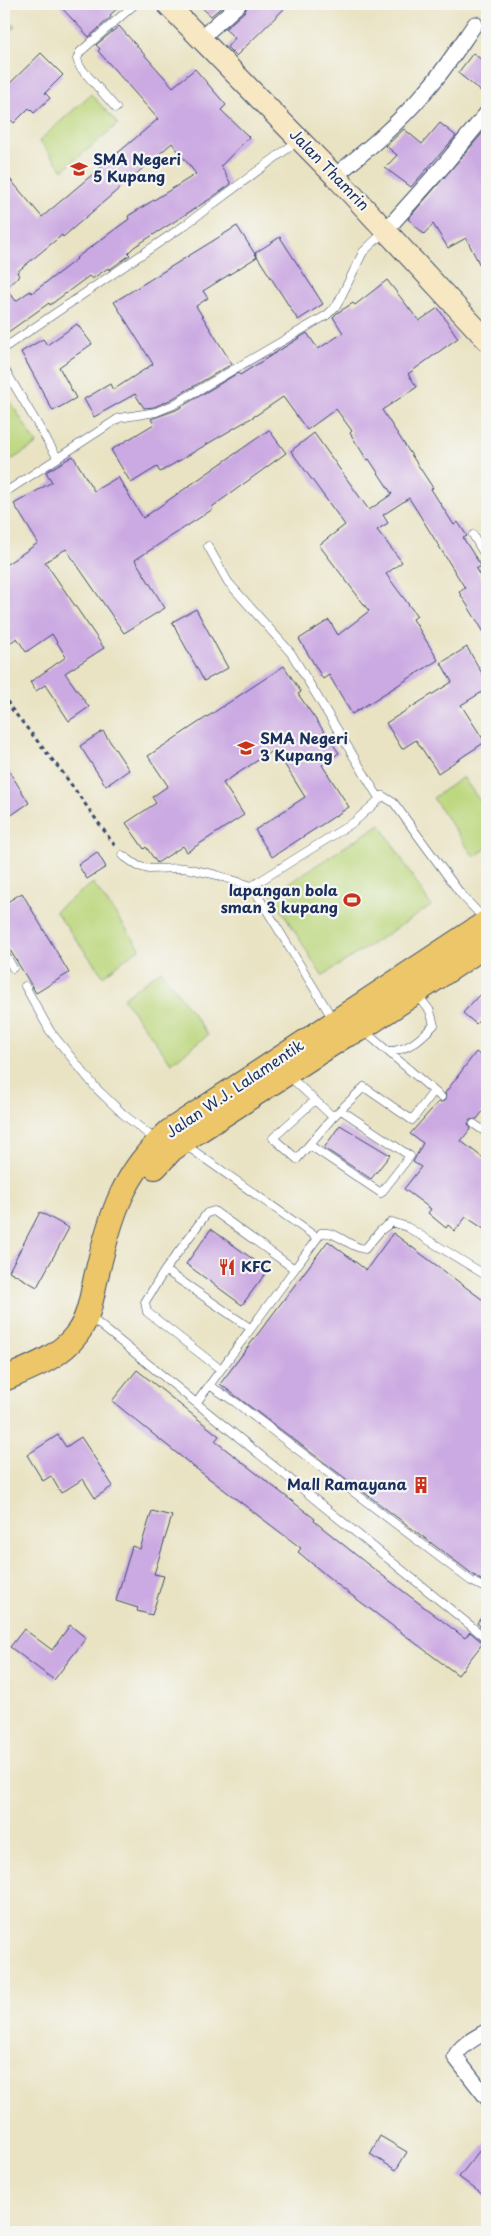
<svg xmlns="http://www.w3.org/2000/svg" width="491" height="2236" font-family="'Playpen Sans',sans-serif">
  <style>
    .pitch { fill: #bcd77d; stroke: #6c836e }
    .building { fill: #cba9e2; fill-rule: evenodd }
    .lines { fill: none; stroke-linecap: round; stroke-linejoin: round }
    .lane-casing { stroke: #3a4a6d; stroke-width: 9 }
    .street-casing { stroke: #3a4a6d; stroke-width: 17 }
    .secondary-casing { stroke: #3a4a6d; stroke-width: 23 }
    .primary-casing { stroke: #3a4a6d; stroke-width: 26 }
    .path { stroke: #3a4a6d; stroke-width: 3; stroke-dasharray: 4 4; stroke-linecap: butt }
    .lane { stroke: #fff; stroke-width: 8 }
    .street { stroke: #fff; stroke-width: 15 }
    .secondary { stroke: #f7e8c3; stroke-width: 21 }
    .primary { stroke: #ecc669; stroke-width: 24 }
    .labels { text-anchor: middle; stroke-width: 4.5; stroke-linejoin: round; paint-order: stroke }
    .poi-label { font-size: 15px; font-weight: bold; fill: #1b2f5e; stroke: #f6f6f2; text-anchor: start }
    .street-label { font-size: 15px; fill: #1b2f5e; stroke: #f6f6f2 }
  </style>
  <rect width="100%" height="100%" fill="#f6f6f2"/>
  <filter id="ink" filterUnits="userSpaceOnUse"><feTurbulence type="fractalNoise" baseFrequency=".02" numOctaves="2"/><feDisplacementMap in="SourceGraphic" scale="10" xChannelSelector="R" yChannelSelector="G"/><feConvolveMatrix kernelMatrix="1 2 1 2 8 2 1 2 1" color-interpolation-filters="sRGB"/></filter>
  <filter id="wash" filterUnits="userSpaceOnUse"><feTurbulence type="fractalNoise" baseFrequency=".0096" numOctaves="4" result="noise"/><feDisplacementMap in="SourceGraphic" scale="20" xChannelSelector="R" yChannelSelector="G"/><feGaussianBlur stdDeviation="1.12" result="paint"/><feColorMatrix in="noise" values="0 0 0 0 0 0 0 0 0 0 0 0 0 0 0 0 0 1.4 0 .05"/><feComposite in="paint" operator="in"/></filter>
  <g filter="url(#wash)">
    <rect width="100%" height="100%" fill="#e9e3c3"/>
    <!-- pitch -->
    <path class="pitch" d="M4,15L15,27L4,37Z
      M91,94L118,124L63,170L39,141Z
      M4,392L37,444L11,460L4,448Z
      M463,777L487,811V848L474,857L433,798Z
      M380,824L431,906L322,976L272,894Z
      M93,883L140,948L103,976L55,911Z
      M161,970L208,1035L171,1063L123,998Z"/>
    <g id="blocks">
      <!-- building -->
      <path class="building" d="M58,4H122L110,15L111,17L89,37Z
        M198,4H225L211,16Z
        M248,4H289L236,56L227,47L235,38L225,29L245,11Z
        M119,26L173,87L195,69L226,105L221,110L249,137L221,166L231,184L210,199L134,247L128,253L130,255L109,270L108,268L92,279L89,276L50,305L49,303L4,335V172L42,217L158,119L98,51L100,49L96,45ZM172,143L196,174L128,216L129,219L76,258L77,259L32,293L30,291L16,301L6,288L19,276L17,272L62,235L63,237Z
        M41,53L63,75L45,93L50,98L34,113L29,108L14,123L4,113V89Z
        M473,53L487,64V96L458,73Z
        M440,123L456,136L411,187L385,168L397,155L386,146L404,129L422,144Z
        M487,128V279L466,238L448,248L433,224L424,234L408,219Z
        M237,226L257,257L203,291L208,298L196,306L232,364L170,400L154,407L144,408L135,394L94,417L84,399L110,384L113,390L153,364L114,302Z
        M280,237L323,304L298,320L255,253Z
        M387,280L419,321L438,308L458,338L408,374L417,387L382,410L433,488L431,489L454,525L458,522L467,536L463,538L481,566L476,569L487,589V637L459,592L465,588L409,498L383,515L388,523L377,530L402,562L386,574L417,616L413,619L438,660L352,714L329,675L323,679L299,639L329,620L338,635L369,611L319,545L345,525L291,451L314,433L369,510L392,494L369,459L367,460L350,433L352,431L336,409L307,430L283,397L258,414L160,472L157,467L131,483L111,450L154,424L151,419L176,410L238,373L240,375L307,333L318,349L343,333L333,317L337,313L353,303L355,305Z
        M77,324L92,344L59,367L76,398L53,411L21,352L43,339L47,345Z
        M269,430L286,453L212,507L213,509L135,560L165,608L124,633L66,549L45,562L104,648L65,673L89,707L69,721L45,685L36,691L30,682L66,657L52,634L26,652L17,638L4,647V566L38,543L14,504L52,482L46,472L73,456L94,491L118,477L143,518Z
        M196,609L228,668L204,681L172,622Z
        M467,647L487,682V689L461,705L485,742L438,773L416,740L402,749L386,723L452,682L441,663Z
        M284,666L301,692L298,694L339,753L322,765L349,807L272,857L255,830L305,797L275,749L223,783L244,815L187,852L183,846L157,863L146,847L144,849L126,823L156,803L152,797L168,786L148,756Z
        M103,731L129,770L106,786L80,746Z
        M4,763L29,803L10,816L4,806Z
        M97,852L106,867L87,879L78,865Z
        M22,893L69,973L36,993L4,940V904Z
        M479,995L487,1002V1012L476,1024L463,1013Z
        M476,1052L487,1060V1106L477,1119L470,1120L468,1124L471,1128L461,1141L487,1161V1231L466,1217L455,1231L448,1225L446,1228L428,1213L431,1209L404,1189L421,1167L413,1162L423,1143L410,1134L438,1102H442L446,1100L445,1093Z
        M340,1125L390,1155L371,1179L324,1148Z
        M40,1212L69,1228L37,1287L9,1271Z
        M211,1229L268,1270L242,1305L186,1264Z
        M393,1233L487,1303V1583L479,1579L220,1384L328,1241L366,1270Z
        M137,1370L219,1436L215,1441L315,1519L314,1521L366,1563L465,1638L470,1632L483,1643L458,1675L338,1585L298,1552L301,1548L194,1467L112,1401Z
        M58,1435L66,1447L81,1437L113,1486L95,1498L83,1479L61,1493L51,1476L43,1481L27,1455Z
        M152,1511L172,1516L154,1574L164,1576L152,1615L137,1611L138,1608L116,1601L132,1546L140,1549Z
        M487,1610V1632L477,1623Z
        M70,1625L86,1638L54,1680L10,1647L24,1629L52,1650Z
        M380,2136L407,2152L396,2170L370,2154Z
        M487,2141V2198L459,2177Z"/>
    </g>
  </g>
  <g filter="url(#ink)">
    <use href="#blocks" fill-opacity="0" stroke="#3a4a6d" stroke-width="1"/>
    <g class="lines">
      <!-- lane casing -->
      <g class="lane-casing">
        <path id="lane" d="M116,108L80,67L77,59L80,52L135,4
          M4,348L185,225L299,140
          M4,368L57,457
          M4,493L119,418L156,412L173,405L327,315L337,305L363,252L385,231
          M473,535L487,559
          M208,546L228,582L291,653L377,795L383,796L394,803L460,893L485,920
          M122,855L138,866L148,869L185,868L213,874L252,886L354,822L383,796
          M252,886L334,1021
          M4,952L13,968
          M25,986L50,1031L96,1088L123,1114L157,1141
          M363,1030L441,1097
          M388,1051C408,1051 420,1039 434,1025L430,1011L417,994
          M289,1076L333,1117L364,1087L412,1120L434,1091
          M315,1100L273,1138L297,1159L333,1117
          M474,1124L487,1133
          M184,1144L316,1237
          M311,1146L381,1193L410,1156L341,1110
          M165,1270L250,1328
          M89,1316L487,1639
          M220,1369L147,1312L145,1302L165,1270L207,1213L214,1211L293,1268
          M209,1385L235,1402L471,1581L487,1589
          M197,1402L321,1233C337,1230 349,1248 365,1249L381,1230L392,1222L407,1227L487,1276"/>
      </g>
      <!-- street casing -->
      <g class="street-casing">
        <path id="street" d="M201,38L239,4
          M335,176C367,150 399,123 425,92C444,71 459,47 475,24
          M386,230L444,165L487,113
          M487,2031C477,2037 460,2045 455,2057L487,2098"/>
      </g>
      <!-- secondary casing -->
      <g class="secondary-casing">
        <path id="secondary" d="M167,4L335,176L487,340"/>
      </g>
      <!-- primary casing -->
      <g class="primary-casing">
        <path id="primary" d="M155,1167L171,1150L195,1133L344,1036L362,1028L487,944
          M4,1379C30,1368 59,1358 77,1334C90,1317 92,1293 97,1273C111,1214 123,1173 170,1131L487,922"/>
      </g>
      <!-- path -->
      <path class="path" d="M4,694L10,707L63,773L115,846"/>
      <!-- lane -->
      <use href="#lane" class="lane"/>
      <!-- street -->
      <use href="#street" class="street"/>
      <!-- secondary -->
      <use href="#secondary" class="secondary"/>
      <!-- primary -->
      <use href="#primary" class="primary"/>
    </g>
  </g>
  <!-- icons -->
  <defs>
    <g id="school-bare" transform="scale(1.35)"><path d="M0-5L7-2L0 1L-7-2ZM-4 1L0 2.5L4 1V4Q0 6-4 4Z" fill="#c8321e" stroke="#f6f6f2" stroke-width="2.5" paint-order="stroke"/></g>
    <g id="stadium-bare" transform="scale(1.35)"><path d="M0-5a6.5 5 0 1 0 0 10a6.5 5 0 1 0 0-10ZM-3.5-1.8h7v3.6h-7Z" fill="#c8321e" stroke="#f6f6f2" stroke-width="2.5" paint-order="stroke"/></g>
    <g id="restaurant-bare" transform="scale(1.35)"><path d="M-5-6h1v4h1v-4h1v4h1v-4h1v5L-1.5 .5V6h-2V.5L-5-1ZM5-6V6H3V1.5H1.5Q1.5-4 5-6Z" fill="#c8321e" stroke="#f6f6f2" stroke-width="2.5" paint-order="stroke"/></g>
    <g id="building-bare" transform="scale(1.35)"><path d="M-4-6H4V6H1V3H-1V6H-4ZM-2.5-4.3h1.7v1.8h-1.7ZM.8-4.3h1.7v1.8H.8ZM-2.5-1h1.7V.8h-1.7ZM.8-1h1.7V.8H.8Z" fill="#c8321e" stroke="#f6f6f2" stroke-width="2.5" paint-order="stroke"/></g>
  </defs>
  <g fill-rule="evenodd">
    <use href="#school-bare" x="79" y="169"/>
    <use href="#school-bare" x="246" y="748"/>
    <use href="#stadium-bare" x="352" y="900"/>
    <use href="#restaurant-bare" x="227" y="1267"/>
    <use href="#building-bare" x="421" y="1485"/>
  </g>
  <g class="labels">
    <!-- poi labels -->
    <g class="poi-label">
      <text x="93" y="165">SMA Negeri<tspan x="93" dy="17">5 Kupang</tspan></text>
      <text x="260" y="744">SMA Negeri<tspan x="260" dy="17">3 Kupang</tspan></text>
      <text x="338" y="896" text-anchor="end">lapangan bola<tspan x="338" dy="17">sman 3 kupang</tspan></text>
      <text x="241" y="1272">KFC</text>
      <text x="407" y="1490" text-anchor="end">Mall Ramayana</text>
    </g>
    <!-- street labels -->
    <g class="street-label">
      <text transform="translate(329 170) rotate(46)" y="5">Jalan Thamrin</text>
      <text transform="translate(235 1089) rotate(-34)" y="5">Jalan W.J. Lalamentik</text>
    </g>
  </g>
  <!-- margin -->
  <rect width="491" height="2236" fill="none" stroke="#f6f6f2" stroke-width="20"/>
</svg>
